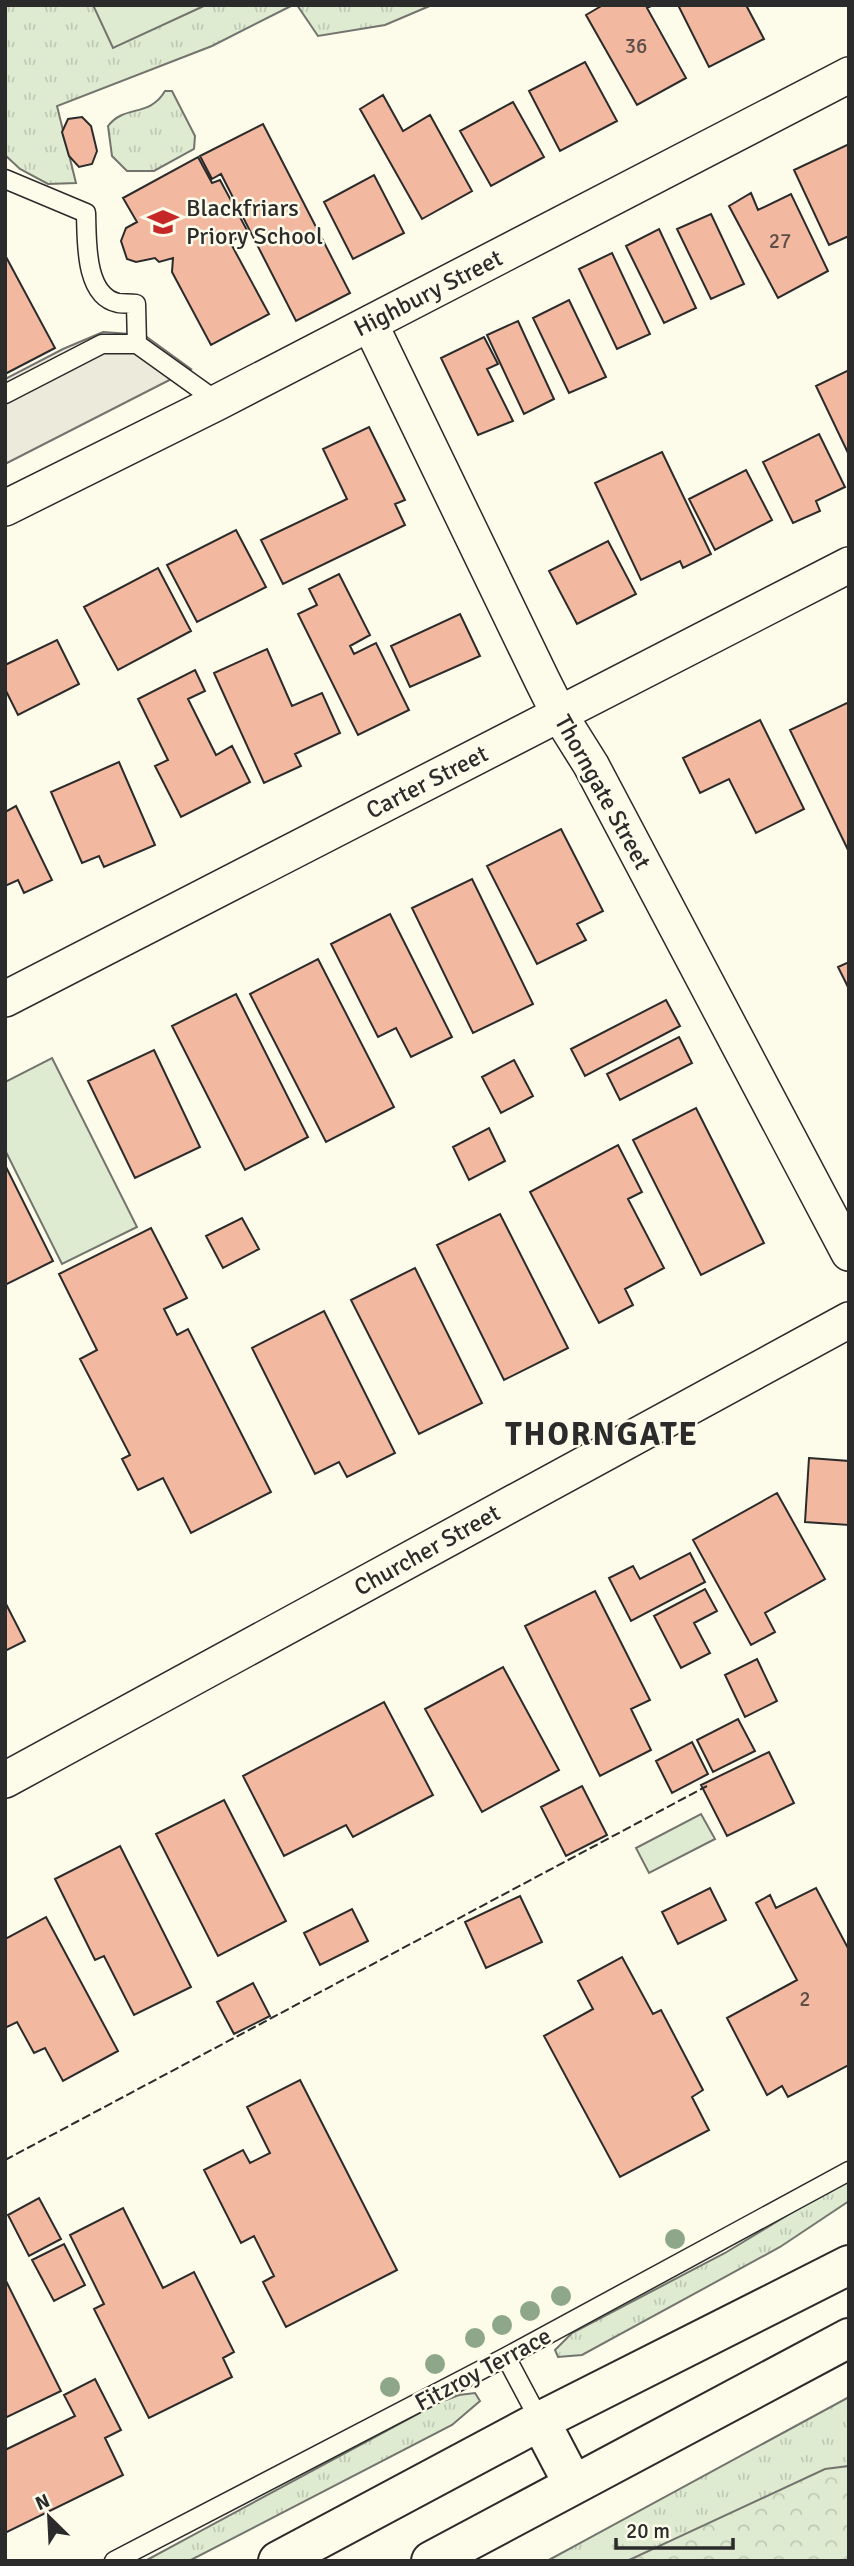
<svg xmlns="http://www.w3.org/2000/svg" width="854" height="2566" font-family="Signika,sans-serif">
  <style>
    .grass { fill: url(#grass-tufts); stroke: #74746e; stroke-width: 2 }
    .forest { fill: url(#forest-crowns); stroke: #74746e; stroke-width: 2 }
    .pitch { fill: #deebd1; stroke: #74746e; stroke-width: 2 }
    .parking { fill: #eceadb; stroke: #74746e; stroke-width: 2 }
    .building { fill: #f2b8a0; stroke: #2b2b2b; stroke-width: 2 }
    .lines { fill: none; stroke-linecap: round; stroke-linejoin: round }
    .service-casing { stroke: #2b2b2b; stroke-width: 21 }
    .minor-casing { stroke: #2b2b2b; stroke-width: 38 }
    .trunk-casing { stroke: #2b2b2b; stroke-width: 42 }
    .service { stroke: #fdfbea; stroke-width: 18 }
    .minor { stroke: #fdfbea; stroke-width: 35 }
    .trunk { stroke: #fdfbea; stroke-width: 38 }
    .fence { stroke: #2b2b2b; stroke-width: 2; stroke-dasharray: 9 3.5; stroke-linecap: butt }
    .tree { fill: #8ea78a }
    .labels { text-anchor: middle; stroke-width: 5; stroke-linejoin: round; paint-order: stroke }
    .number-label { font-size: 21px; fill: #5d4e48 }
    .poi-label { font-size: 24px; fill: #2b2b2b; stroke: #fdfbea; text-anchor: start }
    .street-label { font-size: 24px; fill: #2b2b2b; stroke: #fdfbea }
    .district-label { font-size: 32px; font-weight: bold; letter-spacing: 2px; fill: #2b2b2b; stroke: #fdfbea }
  </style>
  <defs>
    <pattern id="grass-tufts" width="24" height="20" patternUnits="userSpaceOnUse" patternTransform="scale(1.75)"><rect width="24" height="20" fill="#deebd1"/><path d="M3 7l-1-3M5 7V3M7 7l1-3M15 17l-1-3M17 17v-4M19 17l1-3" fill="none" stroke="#bfcab4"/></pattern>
    <pattern id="forest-crowns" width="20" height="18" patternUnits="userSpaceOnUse" patternTransform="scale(1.75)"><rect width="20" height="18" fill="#deebd1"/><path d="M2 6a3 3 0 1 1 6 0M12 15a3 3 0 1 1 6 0" fill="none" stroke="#bfcab4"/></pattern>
  </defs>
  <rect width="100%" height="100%" fill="#fdfbea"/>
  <!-- grass -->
  <path class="grass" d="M5,5H293L212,46L57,106L76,183L48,184L20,169L5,155Z
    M297,5H432L385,25L318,36Z
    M165,91H172L195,136L194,149L154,171H127L112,156L108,126C125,104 149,118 165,91Z
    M849,2178V2201L780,2247L582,2355L558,2357L555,2350L572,2333L725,2253Z
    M475,2393L480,2401L452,2425L189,2561H145L438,2403L459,2395Z
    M849,2397V2561H547Z"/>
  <!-- forest -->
  <path class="forest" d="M849,2466V2561H627L825,2469Z"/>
  <!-- pitch -->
  <path class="pitch" d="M93,5H206L113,48Z
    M52,1058L137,1227L62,1264L5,1150V1082Z
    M701,1814L715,1839L649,1873L636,1848Z"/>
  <!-- parking -->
  <path class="parking" d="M103,332L144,335L191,369L5,464V379L63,349Z"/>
  <!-- building -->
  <path class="building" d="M603,5H653L647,8L686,78L637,105L586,15Z
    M678,5H746L764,39L709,67Z
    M585,62L617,121L560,151L529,91Z
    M383,95L403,131L430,115L472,191L422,219L360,109Z
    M513,102L544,157L491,186L460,131Z
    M82,117L91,126L97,151L92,164L79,167L69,156L62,132L68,119Z
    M263,124L350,293L296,321L221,174L212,179L200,156Z
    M849,144V236L829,245L794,170Z
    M198,157L212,183L220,180L248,232L230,242L269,314L211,345L172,272L173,258L159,262L155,258L136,262L127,259L121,241L126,228L137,222L123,198Z
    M374,175L404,233L353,259L324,202Z
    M751,193L758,210L791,194L828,271L778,298L729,206Z
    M711,214L744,284L711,299L677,229Z
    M659,229L696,308L664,323L626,246Z
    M612,253L650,334L617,349L579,269Z
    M5,255L55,348L5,374Z
    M569,300L606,377L569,393L533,318Z
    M518,321L554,399L524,414L487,335Z
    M484,337L498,364L487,369L513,421L478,435L441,358Z
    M849,370V455L816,386Z
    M369,427L405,500L395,504L405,525L283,584L261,540L347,499L323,449Z
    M819,434L845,487L816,501L820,511L793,523L763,462Z
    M662,452L711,554L683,568L680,561L641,580L595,483Z
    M746,470L772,520L715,550L689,499Z
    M236,530L266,587L197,622L167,565Z
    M608,541L636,594L577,624L549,571Z
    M158,568L191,631L118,670L84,607Z
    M339,574L370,635L350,646L354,654L376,643L409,710L358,735L298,614L317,605L309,589Z
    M460,614L480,656L410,687L391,646Z
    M57,640L79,684L18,715L5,689V665Z
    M267,649L292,706L322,693L340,733L295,754L301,766L264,783L214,673Z
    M195,670L205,691L188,699L216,755L232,746L250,782L181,817L155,766L168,760L138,699Z
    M849,702V852L790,730Z
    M760,720L804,809L756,833L729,779L700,793L683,758Z
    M119,762L155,845L104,867L99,856L82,863L51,792Z
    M16,806L52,880L24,893L18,880L5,886V812Z
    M561,829L603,911L577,924L586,940L537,964L487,866Z
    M472,879L533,1004L473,1033L412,908Z
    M390,914L452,1037L411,1057L396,1028L378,1037L331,944Z
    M318,959L394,1107L326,1142L250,994Z
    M849,962V989L838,967Z
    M236,994L308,1137L245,1170L172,1026Z
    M666,1000L680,1026L585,1076L571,1049Z
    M679,1037L692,1063L620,1100L607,1074Z
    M154,1050L200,1147L135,1178L88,1081Z
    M514,1060L533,1096L501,1113L482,1077Z
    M696,1108L764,1243L701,1275L633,1140Z
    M489,1128L505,1161L469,1180L453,1147Z
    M618,1145L642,1192L628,1199L664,1268L625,1289L633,1305L599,1323L530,1192Z
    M5,1165L53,1261L5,1285Z
    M500,1214L568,1348L504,1380L437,1245Z
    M242,1218L259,1249L223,1268L206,1236Z
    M151,1228L187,1298L164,1309L177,1335L188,1329L271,1492L191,1533L163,1478L138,1490L122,1459L130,1455L80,1359L97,1350L59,1274Z
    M415,1268L482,1403L419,1434L351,1300Z
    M324,1311L395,1453L347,1477L339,1462L315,1474L252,1348Z
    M809,1458L849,1461V1525L805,1522Z
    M777,1493L825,1579L765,1613L775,1632L751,1645L693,1540Z
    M690,1553L705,1582L631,1621L609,1578L633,1566L640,1579Z
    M705,1589L717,1611L694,1623L710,1653L681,1668L654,1616Z
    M595,1591L650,1700L631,1709L651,1750L600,1776L525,1626Z
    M5,1602L25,1641L5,1651Z
    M757,1659L777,1701L745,1717L725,1675Z
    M503,1667L559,1770L482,1812L425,1709Z
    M384,1702L433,1795L353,1837L346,1825L284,1856L243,1776Z
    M738,1719L755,1751L713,1772L697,1740Z
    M692,1742L708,1774L672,1793L656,1761Z
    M769,1752L794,1803L727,1836L701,1785Z
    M582,1786L607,1835L566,1856L541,1807Z
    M224,1800L286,1921L218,1956L156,1834Z
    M120,1846L191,1987L134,2015L104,1956L95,1960L55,1879Z
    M710,1888L726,1920L678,1944L662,1912Z
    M816,1888L849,1950V2065L788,2097L782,2086L767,2095L727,2018L797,1980L756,1903L770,1895L776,1908Z
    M520,1896L542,1942L486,1968L465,1922Z
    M352,1909L368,1941L320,1965L304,1933Z
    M46,1917L118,2051L63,2081L45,2048L34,2053L17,2022L5,2028V1939Z
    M622,1957L653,2014L661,2010L703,2090L692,2097L709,2130L620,2177L544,2036L593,2009L578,1981Z
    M253,1983L270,2016L234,2034L217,2002Z
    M300,2080L397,2270L286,2327L263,2282L274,2276L254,2236L241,2243L204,2170L243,2150L250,2163L270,2153L247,2107Z
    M39,2198L61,2239L29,2256L8,2215Z
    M123,2208L163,2288L194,2272L234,2352L223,2358L232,2377L149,2418L94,2309L104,2304L70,2235Z
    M64,2244L85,2285L54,2301L32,2260Z
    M5,2279L61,2391L5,2418Z
    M95,2379L121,2430L105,2438L123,2475L5,2533V2450L75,2416L64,2395Z"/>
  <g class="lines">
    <!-- service casing -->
    <g class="service-casing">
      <path id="service" d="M5,179L86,213C87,239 84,296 118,303C124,304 130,303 136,304L137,344
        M5,394L102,344H137L218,402
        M506,2357L540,2421
        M114,2561L506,2357L849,2171"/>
    </g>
    <!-- minor casing -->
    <g class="minor-casing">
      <path id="minor" d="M370,324L542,680L559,714L591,765L849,1253
        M5,508L218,402L849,75
        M5,999L849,565
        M5,1780L849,1320"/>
    </g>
    <!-- trunk casing -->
    <g class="trunk-casing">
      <path id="trunk" d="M540,2421L573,2484
        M278,2561L540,2421L849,2265
        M431,2561L849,2338"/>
    </g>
    <!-- service -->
    <use href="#service" class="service"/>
    <!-- minor -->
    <use href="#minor" class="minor"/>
    <!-- trunk -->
    <use href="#trunk" class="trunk"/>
    <!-- fence -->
    <path class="fence" d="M5,2160L707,1786"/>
  </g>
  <!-- trees -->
  <g class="tree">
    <circle cx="675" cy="2239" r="10"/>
    <circle cx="561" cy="2296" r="10"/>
    <circle cx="530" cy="2311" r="10"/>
    <circle cx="502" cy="2325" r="10"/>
    <circle cx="475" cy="2338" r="10"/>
    <circle cx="435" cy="2364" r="10"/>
    <circle cx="390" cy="2387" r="10"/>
  </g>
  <!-- icons -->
  <defs>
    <g id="school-bare" transform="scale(2.415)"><path d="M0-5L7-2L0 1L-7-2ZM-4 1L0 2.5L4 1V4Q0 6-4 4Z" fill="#c62828" stroke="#fdfbea" stroke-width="2.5" paint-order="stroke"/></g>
  </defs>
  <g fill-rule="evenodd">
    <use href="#school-bare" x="163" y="222"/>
  </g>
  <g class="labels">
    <!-- number labels -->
    <g class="number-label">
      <text x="636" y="53">36</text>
      <text x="780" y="248">27</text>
      <text x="805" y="2006">2</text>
    </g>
    <!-- poi labels -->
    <g class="poi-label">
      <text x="186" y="216">Blackfriars<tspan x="186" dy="28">Priory School</tspan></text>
    </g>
    <!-- street labels -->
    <g class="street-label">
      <text transform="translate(428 293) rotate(-27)" y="8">Highbury Street</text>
      <text transform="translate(427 782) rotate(-27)" y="8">Carter Street</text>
      <text transform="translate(603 792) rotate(61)" y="8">Thorngate Street</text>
      <text transform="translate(427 1550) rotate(-29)" y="8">Churcher Street</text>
      <text transform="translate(483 2369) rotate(-28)" y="8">Fitzroy Terrace</text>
    </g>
    <!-- district labels -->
    <g class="district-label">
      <text x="602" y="1445">THORNGATE</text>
    </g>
  </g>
  <!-- border -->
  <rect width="854" height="2566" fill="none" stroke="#2b2b2b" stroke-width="14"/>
  <!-- north arrow -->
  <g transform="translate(49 2517) rotate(336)" stroke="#fdfbea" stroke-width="5" paint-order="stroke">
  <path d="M0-5L12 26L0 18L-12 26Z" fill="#2b2b2b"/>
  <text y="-10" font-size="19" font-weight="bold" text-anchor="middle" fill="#2b2b2b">N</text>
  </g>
  <!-- scale -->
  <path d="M616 2538v10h117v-10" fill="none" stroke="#2b2b2b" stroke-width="3.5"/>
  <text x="626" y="2538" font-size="21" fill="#2b2b2b" stroke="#fdfbea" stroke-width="5" paint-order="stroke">20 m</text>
</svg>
